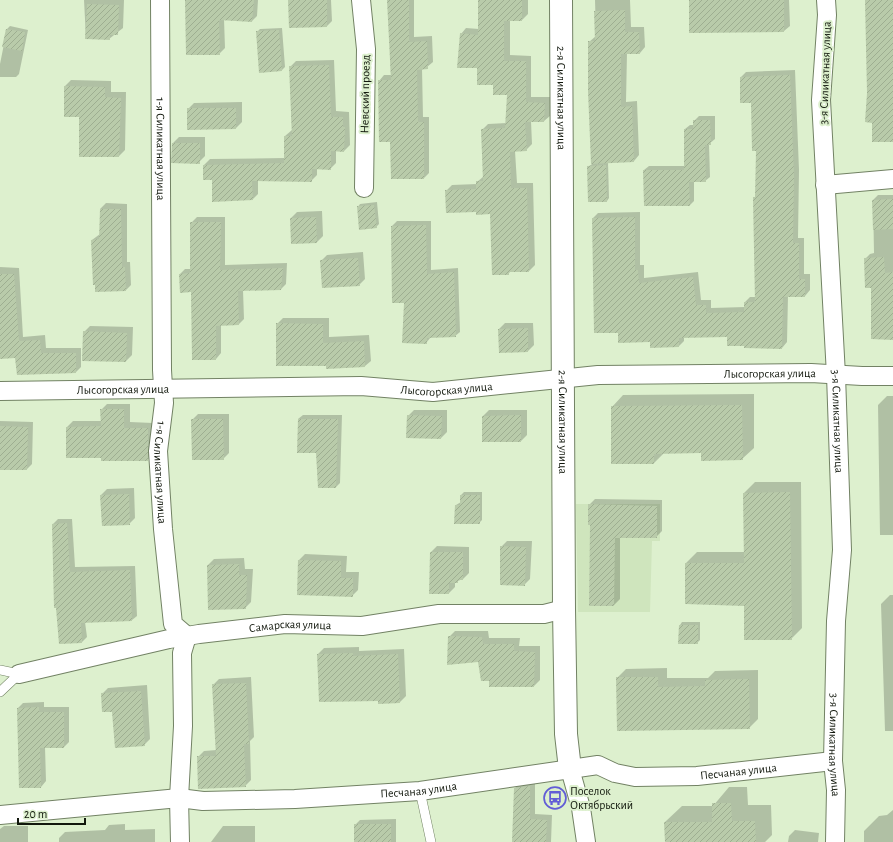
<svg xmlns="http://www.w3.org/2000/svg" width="893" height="842" font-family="'Alegreya Sans',sans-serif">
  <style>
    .built { fill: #cfe5bd }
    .shadow { fill: #0003 }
    .building { fill: url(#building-hatch) }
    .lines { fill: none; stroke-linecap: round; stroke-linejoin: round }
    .lane-casing { stroke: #728264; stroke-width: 10 }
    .street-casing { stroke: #728264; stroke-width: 20 }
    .secondary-casing { stroke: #728264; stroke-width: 24 }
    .lane { stroke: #fff; stroke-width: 9 }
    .street { stroke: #fff; stroke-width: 18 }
    .secondary { stroke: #fff; stroke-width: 22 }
    .labels { text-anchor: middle; stroke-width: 4; stroke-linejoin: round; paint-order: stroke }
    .street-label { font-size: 12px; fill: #11170c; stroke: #ddf0ce }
    .poi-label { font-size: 12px; fill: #11170c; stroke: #ddf0ce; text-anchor: start }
  </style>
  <defs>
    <pattern id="building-hatch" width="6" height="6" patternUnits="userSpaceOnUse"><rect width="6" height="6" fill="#b9cbaa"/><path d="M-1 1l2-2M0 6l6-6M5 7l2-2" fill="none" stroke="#9eae91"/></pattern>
  </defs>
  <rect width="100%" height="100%" fill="#ddf0ce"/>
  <!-- built -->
  <path class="built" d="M576,504H660V541H652L650,612H578Z"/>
  <!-- shadow -->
  <path class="shadow" d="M84,0H124L123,28L109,39L86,38Z
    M185,0H258L257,16L252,21L224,19L225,48L219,54Z
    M289,0H331L332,21L327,26Z
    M389,0H414V37L432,36L433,62L427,67L422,68L423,117H429V173L424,178L391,141L379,81L384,75H391Z
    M479,0H528V14L522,20H510V55L531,56V97H550V116L544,121H531L532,144L526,150L515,151L517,183H533L535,265L529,271H511L508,274L491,213L477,211L446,191L452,185L477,184V182L484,176L482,130L488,124L507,123L508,94L494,84L478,67L461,34L466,28L479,29Z
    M595,0H630L631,27H644L645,47L640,53H627L626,102L637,101L639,155L634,161L608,162L609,198L607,201L588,167L592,164L589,42L596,36Z
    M690,0H789L790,26L784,31Z
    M10,26L28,30L19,74L16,77H0V64L7,29Z
    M282,28L285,67L282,70L257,32L260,29Z
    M334,60L336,111L349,112L350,145L344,151H336V163L330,169L317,168V175L311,181L258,180V194L252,200L213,179L204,165L210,159L285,158V136L292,130L290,67L296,61Z
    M795,70L799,170L798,238H804V274H810V290L805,296H788L787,342L782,348L745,347V345L728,336H684V341L679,346L651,347V341L619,332L593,218L598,213L640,212V265H644V278L698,272L701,300H711V308L745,307V302L750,297H756L754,198L756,196L757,150L752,102L741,77L746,72Z
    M71,80L111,81V92H126L125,150L119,156L80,116L65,86Z
    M242,102V122L236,128L188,109L194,103Z
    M699,116H715V139L709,144L710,177L705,181H694V201L690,205L644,170L649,166H685V129L690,125H694V121Z
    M179,137H205V156L199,162L173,143Z
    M878,195H893V339L865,259L870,254L874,253L873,200Z
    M377,202L379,224L376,227L358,207L360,204Z
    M106,203L127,204V262H130L131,285L126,290L92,240L100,234V209Z
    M322,211L323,236L317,242L291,218L297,212Z
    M197,217H225V265L287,263L286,284L280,290H243L244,319L239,324L221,325V353L216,359L192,291L180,274L185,269H191V223Z
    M397,221H431V270L458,268L460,332L455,336L431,337L426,343L405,302L392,226Z
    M363,252L365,279L359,285L321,261L327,255Z
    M0,267L19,268L23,337L45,335L46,348H81V367L76,372L16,357L0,358Z
    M283,318H329V337L369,335L371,361L365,366L327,368V365L277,324Z
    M505,323H533L534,345L528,351L499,329Z
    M90,326L133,327L132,355L126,361L84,332Z
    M754,394V448L742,459L702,452L664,453L654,463L612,407L623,395Z
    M887,396H893V535H880L878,405Z
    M107,404H130V422L153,423V454L147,460L102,457L67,427L73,421H102L101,410Z
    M414,410H447V432L441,438L408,416Z
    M489,410H527V435L521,441L483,416Z
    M198,414H229V453L223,459L192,420Z
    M303,415H342L340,483L336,487L298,419Z
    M0,421L33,422L32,464L27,469H0Z
    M755,482H801L802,628L791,639L686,563L697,552H745L744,493Z
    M134,488L135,518L129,524L101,495L107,489Z
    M464,492H482V520L479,523H455L456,505L461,502V495Z
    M595,499L662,500V531L656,537H620V599L614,605L591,524L589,505Z
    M58,519H72L75,567L135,566L137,616L132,620L85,622L87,637L82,642L53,524Z
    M507,541H532L530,579L524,585L501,547Z
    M437,546L469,547V573L463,579L455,582V587L449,593L431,552Z
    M305,554L347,556L346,572H359L358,590L352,596L298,594L299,560Z
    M244,558L245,569H253L251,602L245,608L208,565L214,559Z
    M890,595H893V731H885L881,604Z
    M682,622H700V640L697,643H679L680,625Z
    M455,631H488L489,638H520L519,646H540V680L534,686L490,680L479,661L449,637Z
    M359,647V651L404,649L406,696L400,702L379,700L320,701L318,654L324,648Z
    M667,668V678H708L715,671L758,670V719L749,728L617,678L626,669Z
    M251,677L254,737L250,741L251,780L245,786L198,757L204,751L217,750L213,685L219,679Z
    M147,685L150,739L144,745L113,711L102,694L108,688Z
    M44,702V707H69V742L64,747H45L46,781L41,787L18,708L23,703Z
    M535,781V814L552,815L551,842H513L515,788L521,783Z
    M729,787H747L748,805H771L772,835L765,842H666L665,822L682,806H713Z
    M893,810V842H864V831L879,816L887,815Z
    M396,819V842H355V825L360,820Z
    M125,824V830L155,829V842H59V838L65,832L105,830L109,825Z
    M4,826H28V842H0V829Z
    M223,826H255V842H211Z
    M795,830L819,833L818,842H788L789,836Z"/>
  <!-- building -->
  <path class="building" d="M185,0H254L252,22L219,20L220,55H186Z
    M288,0H327V27L289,28Z
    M387,0H409V42L427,41L428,69L417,70L418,122H424V179H391L390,142H379L378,80H391Z
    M478,0H522V21H504V61H526V102L545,103L544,122H525L527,151L510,152L511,188H527L529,272H509V275H492L490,214L476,215V212L446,213L445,190L476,189V181H483L481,129L505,128L507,95H493V85H477V68H457L460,33L478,35Z
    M689,0H784V32L689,33Z
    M865,0H893V142H872V123L865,122L867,93Z
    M87,4L119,5L118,35H110V40L85,39Z
    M625,10V32H639L640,54H621V107L632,106L634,162L591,164L588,91V41H595L594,11Z
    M6,29L25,32L22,51L2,47Z
    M279,30L282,71L259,73L256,31Z
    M329,65L331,117H343V127H345L344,152L331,151V170L312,169V182L252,181L253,200L212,202V180H203V165L284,163V136H292L289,66Z
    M790,75L794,176L793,243H799V279H805V297H783L782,349L744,348V346H727V337L679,338V347L650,348V342L618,343V333H594L592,218L635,217V270H638L639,283L693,277L696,305H706V313L744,312V302H755L753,197H755L756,151H752L751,103H740V77Z
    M64,86L105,87V97L121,98L119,157H79V117H64Z
    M187,108H236V129L187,130Z
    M693,120H710L711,145H705L706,182H689L690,206H644L643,170H684V129H693Z
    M172,143H200V164L171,163Z
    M606,165L607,202H588L587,166Z
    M893,199V229L873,230L872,200Z
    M374,205L377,228L359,230L357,206Z
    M100,209H121L122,267H125L126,291L95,292V285H93L91,240L99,239Z
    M316,217L317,243L291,244L290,218Z
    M190,222H221L220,270L283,268L281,290L238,291L239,325L216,326V360H192L191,292L180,293L179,274L190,273Z
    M426,225L427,274L454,272L456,337L427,338V344L402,343L404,303H392L391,226Z
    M884,257L885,273L893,272V340L871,339V288H865L864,258Z
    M358,258L360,286L322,288L320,260Z
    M0,274H14L19,341L40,340L41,353H76V373L17,375L15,358L0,359Z
    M276,323L323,324V343L364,341L365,367L326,369V366H276Z
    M528,328V352L499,353L498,329Z
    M83,331L127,333L126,362L82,361Z
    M742,405L743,460L701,461V453L654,454V464H611V406Z
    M100,409H124V428H148V461H101V458H66V427L101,426Z
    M407,415L442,416L441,439L406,438Z
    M521,415V442H482V416Z
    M191,419H223L224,460H192Z
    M298,419H338L336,488H318L316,453H297Z
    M0,426L28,427L27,470H0Z
    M790,492L792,640H744V606L685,604V563H744L743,493Z
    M129,494L130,525L102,526L100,495Z
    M460,495H480V524H454L455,505H460Z
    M588,504L657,506V538H615L614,606H589L590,525H588Z
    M67,523L70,572L130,570L132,621L81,623L82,643L59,644L56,608H54L52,524Z
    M500,546L526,547L525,586L500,585Z
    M430,552H463V580H458V583H449V594H429Z
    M298,560L341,561V578H353V597L297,595Z
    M239,564V575H247L246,609L208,610L207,565Z
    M679,625H698V644H678Z
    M448,636L482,637L483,644H514V651L535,652L534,687H489V681H481L478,662L447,665Z
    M353,653V656L398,654L400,703L378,704V701L319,702L317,654Z
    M616,677H658V687L705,686V680L749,679L750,729L617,731Z
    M246,683L249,744H244L246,787L198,789L197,756H216L212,684Z
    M141,691L145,746L115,748L112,712H102L101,693Z
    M39,707V712H64V748H40L41,788H19L17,708Z
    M530,786V819L547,820L546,842H512L514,788Z
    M712,803H731L732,821H755L756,842H665L664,822H712Z
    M354,824H391V842H354Z"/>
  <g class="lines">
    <!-- lane casing -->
    <g class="lane-casing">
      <path id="lane" d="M0,670L19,674
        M0,692L19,674
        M420,791L431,842"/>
    </g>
    <!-- street casing -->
    <g class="street-casing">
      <g id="street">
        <path id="s1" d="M160,0L162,370L164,403L158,451L163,529L173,624L187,636L182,653L183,726L179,798L180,842"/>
        <path d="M361,0L366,49L364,188"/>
        <path id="s2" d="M826,0L827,15L821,100L836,375L842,550L836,621L833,761L836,790L835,842"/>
        <path d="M825,185L893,179"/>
        <path id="s3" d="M0,391L361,386L433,392L598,375L811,373L862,376H893"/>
        <path id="s4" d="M19,674L169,639L199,634L285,624L362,626L439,614H544L564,609"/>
        <path d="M570,769L581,808L586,842"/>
        <path id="s5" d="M0,815L179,798L203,801L295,799L420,791L598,765L615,773L635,777L697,776L833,761"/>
      </g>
    </g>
    <!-- secondary casing -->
    <g class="secondary-casing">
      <g id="secondary">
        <path id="s6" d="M561,0L564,609L566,734L570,769"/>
      </g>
    </g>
    <!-- lane -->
    <use href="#lane" class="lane"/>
    <!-- street -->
    <use href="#street" class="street"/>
    <!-- secondary -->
    <use href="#secondary" class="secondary"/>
  </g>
  <!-- icons -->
  <defs>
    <g id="bus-ring" transform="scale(1.15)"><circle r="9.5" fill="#ddf0ce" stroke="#625dd6" stroke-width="1.5"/><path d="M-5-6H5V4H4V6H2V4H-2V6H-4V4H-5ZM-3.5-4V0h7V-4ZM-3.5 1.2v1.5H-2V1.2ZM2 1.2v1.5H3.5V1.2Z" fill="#625dd6"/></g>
  </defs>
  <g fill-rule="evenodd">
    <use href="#bus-ring" x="555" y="798"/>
  </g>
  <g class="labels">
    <!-- street labels -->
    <g class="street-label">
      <text transform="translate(825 73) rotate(-88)" y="4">3-я Силикатная улица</text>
      <text transform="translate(365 94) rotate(-89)" y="4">Невский проезд</text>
      <text dy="4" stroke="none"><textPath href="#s6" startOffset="98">2-я Силикатная улица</textPath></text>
      <text dy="4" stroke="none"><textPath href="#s1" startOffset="149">1-я Силикатная улица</textPath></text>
      <text dy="4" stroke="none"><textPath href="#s3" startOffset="771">Лысогорская улица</textPath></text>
      <text dy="4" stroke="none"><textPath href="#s3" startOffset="447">Лысогорская улица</textPath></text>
      <text dy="4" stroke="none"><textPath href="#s3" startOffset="123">Лысогорская улица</textPath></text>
      <text dy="4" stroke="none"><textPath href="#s2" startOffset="422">3-я Силикатная улица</textPath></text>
      <text dy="4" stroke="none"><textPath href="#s6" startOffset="422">2-я Силикатная улица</textPath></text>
      <text dy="4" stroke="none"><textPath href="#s1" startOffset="473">1-я Силикатная улица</textPath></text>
      <text dy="4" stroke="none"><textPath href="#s4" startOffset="276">Самарская улица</textPath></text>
      <text dy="4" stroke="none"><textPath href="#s2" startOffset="746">3-я Силикатная улица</textPath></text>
      <text dy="4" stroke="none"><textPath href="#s5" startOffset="744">Песчаная улица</textPath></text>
      <text dy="4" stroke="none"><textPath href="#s5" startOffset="420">Песчаная улица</textPath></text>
    </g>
    <!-- poi labels -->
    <g class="poi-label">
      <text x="570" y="795">Поселок<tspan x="570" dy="14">Октябрьский</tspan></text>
    </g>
  </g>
  <!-- scale -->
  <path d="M18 818v6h67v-6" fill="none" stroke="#11170c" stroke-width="2"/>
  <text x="24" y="818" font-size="12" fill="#11170c" stroke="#ddf0ce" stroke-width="3" paint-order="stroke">20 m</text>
</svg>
